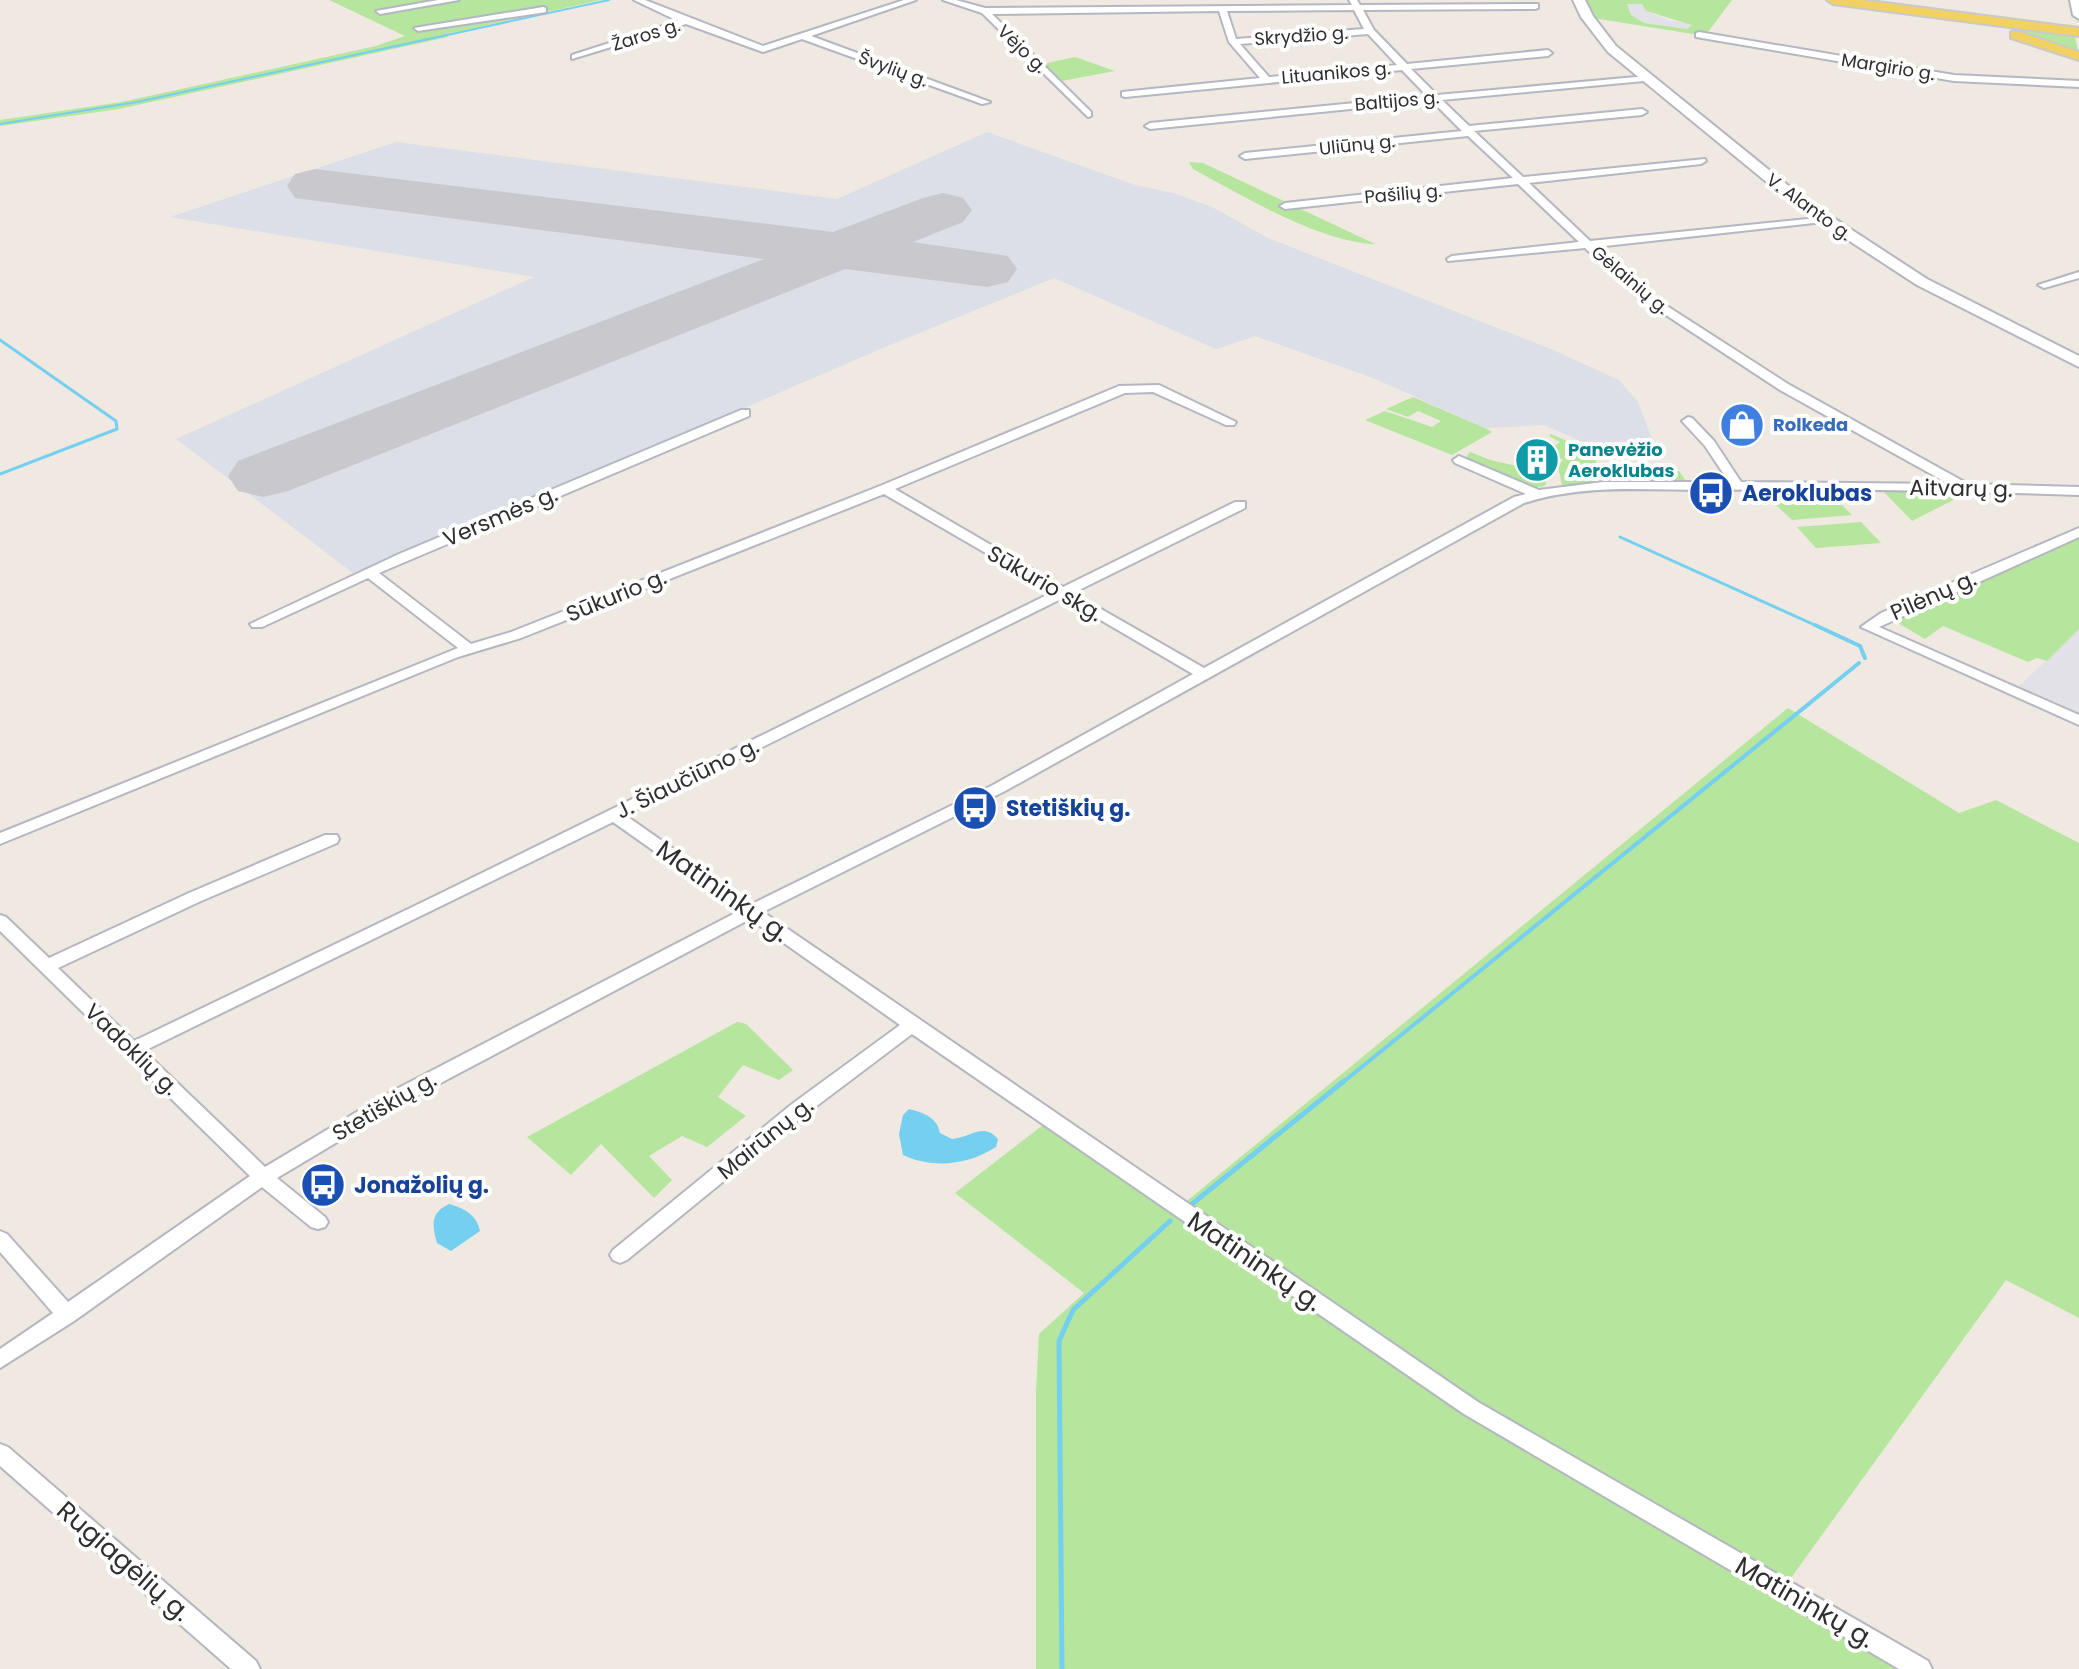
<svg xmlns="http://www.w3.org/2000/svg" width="2079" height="1669" font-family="Poppins,sans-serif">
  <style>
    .industrial { fill: #e3e1e8 }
    .airport { fill: #dcdee8 }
    .green { fill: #b6e59e; fill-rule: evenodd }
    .water { fill: #75cff0 }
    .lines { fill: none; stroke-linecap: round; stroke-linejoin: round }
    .stream-far3 { stroke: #75cff0; stroke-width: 2 }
    .stream-far2 { stroke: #75cff0; stroke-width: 3 }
    .stream-far1 { stroke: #75cff0; stroke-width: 4 }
    .stream { stroke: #75cff0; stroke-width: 5 }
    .runway { fill: #c9c8cc; fill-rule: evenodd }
    .minor-casing { stroke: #b4b7c1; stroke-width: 4 }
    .secondary-casing { stroke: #b4b7c1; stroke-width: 4 }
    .primary-casing { stroke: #c9c9c9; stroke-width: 4 }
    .minor { fill: #fff; fill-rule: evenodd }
    .secondary { fill: #fff; fill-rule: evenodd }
    .primary { fill: #f2d163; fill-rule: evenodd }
    .labels { text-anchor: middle; stroke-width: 8; stroke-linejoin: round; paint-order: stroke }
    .far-street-label { font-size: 18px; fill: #2e2e2e; stroke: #fff }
    .far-shop-label { font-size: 18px; font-weight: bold; fill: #366cbe; stroke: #fff; text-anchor: start }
    .far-culture-label { font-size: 18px; font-weight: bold; fill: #0d838f; stroke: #fff; text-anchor: start }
    .street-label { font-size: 22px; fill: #2e2e2e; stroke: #fff }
    .transit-label { font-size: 22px; font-weight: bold; fill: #164399; stroke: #fff; text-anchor: start }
    .near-street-label { font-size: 26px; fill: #2e2e2e; stroke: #fff }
  </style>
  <rect width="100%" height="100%" fill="#efe9e1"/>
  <!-- industrial -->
  <path class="industrial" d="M1626,4H1642L1646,11L1667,20L1693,24L1687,29L1644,23L1631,15Z
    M2079,629V718L2015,690Z"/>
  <!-- airport -->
  <path class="airport" d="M987,132L1135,185L1173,193L1212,207L1268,238L1551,349L1619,380L1638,402L1651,437L1664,451L1594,447L1544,425L1485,428L1373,378L1255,336L1216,349L1054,278L885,347L357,576L176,439L534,277L170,217L396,142L837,199Z"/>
  <!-- green -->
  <path class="green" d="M329,0H601L446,34L448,37L119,109L0,126V120L122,102L376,46L405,36Z
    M1579,0H1732L1705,36L1587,17ZM1627,4H1642L1646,11L1692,25L1687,29L1644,23L1631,15Z
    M1999,25L2069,34L2075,38L2079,54Z
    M1075,57L1115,71L1062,81L1043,64Z
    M1189,162L1203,163L1375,244C1319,242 1243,196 1193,169Z
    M1413,397L1487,429L1492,432L1452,455L1365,420L1385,411L1432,427L1441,421L1418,411L1408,417L1386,409Z
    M1551,434L1594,453L1601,482L1562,485L1558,466L1563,460L1547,451L1560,442L1549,436Z
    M1470,452L1490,460L1549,473L1545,486L1531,488L1465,459Z
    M1617,469L1679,471L1686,481L1622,482Z
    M1882,490L1961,496L1912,521Z
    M1761,491L1830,493L1852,515L1792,520Z
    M1861,522L1881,543L1816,548L1797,527Z
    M2079,532V629L2047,661L2037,658L2028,662L1943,626L1925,639L1886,616Z
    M1788,708L1959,813L1996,800L2079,843V1318L2006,1280L1783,1589L1920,1669H1036V1391L1039,1334L1084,1293L955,1193L1043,1125L1171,1214Z
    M737,1022L746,1024L793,1070L779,1080L743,1065L718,1097L746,1116L707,1147L682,1136L649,1156L672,1180L654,1198L601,1144L571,1175L527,1137Z"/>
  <!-- water -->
  <path class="water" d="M909,1109C924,1113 937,1117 940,1133L952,1139C972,1137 983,1122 998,1139L996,1147C968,1165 933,1169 903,1155L899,1134L903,1115Z
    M449,1204C464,1208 477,1215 480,1231L451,1251L437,1243C432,1225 430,1213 449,1204Z"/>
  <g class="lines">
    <!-- stream-far3 -->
    <path class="stream-far3" d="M0,124L137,102L609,0"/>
    <!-- stream-far2 -->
    <path class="stream-far2" d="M0,340L116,421L117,429L0,474
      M1620,537L1819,627"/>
    <!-- stream-far1 -->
    <path class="stream-far1" d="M1815,625L1860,646L1865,658
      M1342,1083L1859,663"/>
    <!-- stream -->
    <path class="stream" d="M1192,1204L1344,1081
      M1062,1669L1059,1341L1073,1310L1170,1221"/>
    <!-- runway -->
    <path class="runway" d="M315,169L833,232L923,198L943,193L963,198L972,210L963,222L913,242L1008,256L1017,269L1008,282L987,287L845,269L288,491L263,497L238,491L228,476L238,461L764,259L295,198L287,186L295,174Z"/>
    <!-- minor casing -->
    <g class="minor-casing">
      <path id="minor" d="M438,0H459L380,14L376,11Z
        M634,0H645L763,46L904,0H916L811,36L990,102L982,104L802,39L763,52L686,24L572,59V55L678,21Z
        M943,0H956L985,8L1352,5L1349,0H1357L1360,5L1538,4V8L1535,9L1363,10L1374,30L1407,64L1548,50L1552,53L1548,56L1411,69L1437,95L1647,76L1649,78L1644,81L1442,100L1469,126L1642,109L1647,112L1642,115L1474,131L1523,177L1705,159L1706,161L1701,164L1529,183L1590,241L1827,217V221L1823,222L1596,247L1642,290L1788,384L1968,484L2079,487V495C1955,491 1830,488 1706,490C1645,490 1583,484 1524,503L1005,791L763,912L1478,1402L1928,1661L1932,1669H1899L1464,1414L912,1034L806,1114L627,1260L620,1263L613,1260L610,1255L613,1250L792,1104L900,1025L750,919L399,1105L277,1178L325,1217L328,1222L325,1227L318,1229L311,1227L262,1187L74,1321L0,1368V1349L53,1313L0,1252V1231L7,1234L68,1302L250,1176L0,931V915L6,917L49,958L189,893L325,835H337L339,839L337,843L201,901L58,968L134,1041L429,899L1053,592L884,494L521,638L458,657L0,844V833L458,648L368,578L262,627H252L250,624L399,554L741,410H749V416L379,573L471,644L511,632L880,486L1119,386L1159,385L1236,422L1234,425H1226L1153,392L1125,393L895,489L1063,587L1235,502H1245V508L1073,593L1204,668L1514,497L1526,494L1455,463L1453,460L1459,456L1539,490L1603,482H1729L1705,446L1682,421L1688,417L1692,418L1714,441L1741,482L1949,484L1780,390L1634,294L1585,248L1448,261L1447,259L1452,256L1579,242L1518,184L1285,209L1280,206L1285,203L1513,178L1468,136L1245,159L1240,156L1245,153L1462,131L1432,101L1150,129L1145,126L1150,123L1427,96L1402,70L1125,97L1122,96V92L1260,78L1229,42L1219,11L992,14L1091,112V116L1088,117L982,13ZM1354,10L1364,29L1236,39L1227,11ZM1368,34L1397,65L1269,77L1240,44ZM1063,598L1193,674L993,785L752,904L625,815ZM613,822L739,911L385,1095L265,1167L144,1051Z
        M543,7L546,8V12L418,31L414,28Z
        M1699,32L1954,75L2079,81V87L1954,81L1696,37V33Z
        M2079,272V278L2044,288L2038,285Z
        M2079,528V537L1879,627L2079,715V725L1861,627L1881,613Z
        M0,1444L8,1447L256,1661L260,1669H231L0,1466Z"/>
    </g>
    <!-- secondary casing -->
    <g class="secondary-casing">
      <path id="secondary" d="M1573,0H1585L1593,16L1616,46L1806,200L1927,279L2079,356V367L1917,285L1796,206L1608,52L1581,17Z
        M2070,0H2079V19L2073,15Z"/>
    </g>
    <!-- primary casing -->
    <g class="primary-casing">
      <path id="primary" d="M1827,0H1862L2079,28V36L1833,4Z
        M2016,31L2079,52V60L2011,38V32Z"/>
    </g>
    <!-- minor -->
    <use href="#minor" class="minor"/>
    <!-- secondary -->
    <use href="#secondary" class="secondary"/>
    <!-- primary -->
    <use href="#primary" class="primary"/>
  </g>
  <!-- icons -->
  <defs>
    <g id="shop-disc" transform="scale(2.3)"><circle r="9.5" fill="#3f7fe0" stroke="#fff"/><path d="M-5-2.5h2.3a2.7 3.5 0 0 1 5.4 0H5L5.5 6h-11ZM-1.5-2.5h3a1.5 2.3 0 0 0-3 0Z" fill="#fff"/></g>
    <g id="building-disc" transform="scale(2.3)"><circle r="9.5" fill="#0f9aa8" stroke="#fff"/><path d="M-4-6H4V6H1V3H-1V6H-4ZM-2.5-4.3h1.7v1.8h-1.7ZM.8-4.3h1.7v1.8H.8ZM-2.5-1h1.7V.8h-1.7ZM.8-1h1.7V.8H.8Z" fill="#fff"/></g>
    <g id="bus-disc" transform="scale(2.3)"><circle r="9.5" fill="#1a4fb4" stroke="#fff"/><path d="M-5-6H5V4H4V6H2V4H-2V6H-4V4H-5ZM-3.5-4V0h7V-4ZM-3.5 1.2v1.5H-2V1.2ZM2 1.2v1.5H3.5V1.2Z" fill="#fff"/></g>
  </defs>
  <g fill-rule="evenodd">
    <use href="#shop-disc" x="1742" y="425"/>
    <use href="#building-disc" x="1537" y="460"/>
    <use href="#bus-disc" x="1711" y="493"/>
    <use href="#bus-disc" x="975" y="808"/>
    <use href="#bus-disc" x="323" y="1185"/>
  </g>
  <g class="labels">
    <!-- far-street labels -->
    <g class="far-street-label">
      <text transform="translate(646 35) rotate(-17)" y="6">Žaros g.</text>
      <text transform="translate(1301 36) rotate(-4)" y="6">Skrydžio g.</text>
      <text transform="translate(1022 49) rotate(44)" y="6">Vėjo g.</text>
      <text transform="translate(1888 67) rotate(9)" y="6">Margirio g.</text>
      <text transform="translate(893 69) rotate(20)" y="6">Švylių g.</text>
      <text transform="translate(1336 73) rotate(-5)" y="6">Lituanikos g.</text>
      <text transform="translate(1397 101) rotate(-5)" y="6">Baltijos g.</text>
      <text transform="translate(1357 145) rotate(-6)" y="6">Uliūnų g.</text>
      <text transform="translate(1403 194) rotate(-5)" y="6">Pašilių g.</text>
      <text transform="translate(1809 207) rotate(36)" y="6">V. Alanto g.</text>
      <text transform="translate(1630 280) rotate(40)" y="6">Gėlainių g.</text>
    </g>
    <!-- far-shop labels -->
    <g class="far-shop-label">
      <text x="1773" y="431">Rolkeda</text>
    </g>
    <!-- far-culture labels -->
    <g class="far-culture-label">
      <text x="1568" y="456">Panevėžio<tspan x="1568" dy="21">Aeroklubas</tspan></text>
    </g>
    <!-- street labels -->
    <g class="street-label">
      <text transform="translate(1961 488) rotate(1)" y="8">Aitvarų g.</text>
      <text transform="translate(500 516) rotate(-23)" y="8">Versmės g.</text>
      <text transform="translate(1045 583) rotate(30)" y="8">Sūkurio skg.</text>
      <text transform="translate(616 595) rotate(-22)" y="8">Sūkurio g.</text>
      <text transform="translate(1933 595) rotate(-24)" y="8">Pilėnų g.</text>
      <text transform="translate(687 778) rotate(-26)" y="8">J. Šiaučiūno g.</text>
      <text transform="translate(132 1049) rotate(44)" y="8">Vadoklių g.</text>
      <text transform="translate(384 1106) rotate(-30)" y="8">Stetiškių g.</text>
      <text transform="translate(765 1138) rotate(-39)" y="8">Mairūnų g.</text>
    </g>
    <!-- transit labels -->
    <g class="transit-label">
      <text x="1742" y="501">Aeroklubas</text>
      <text x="1006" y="816">Stetiškių g.</text>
      <text x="354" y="1193">Jonažolių g.</text>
    </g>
    <!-- near-street labels -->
    <g class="near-street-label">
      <text transform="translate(723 891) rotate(35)" y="9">Matininkų g.</text>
      <text transform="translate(1255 1261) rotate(34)" y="9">Matininkų g.</text>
      <text transform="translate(124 1561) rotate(41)" y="9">Rugiagėlių g.</text>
      <text transform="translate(1805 1602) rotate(30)" y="9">Matininkų g.</text>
    </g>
  </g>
</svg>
